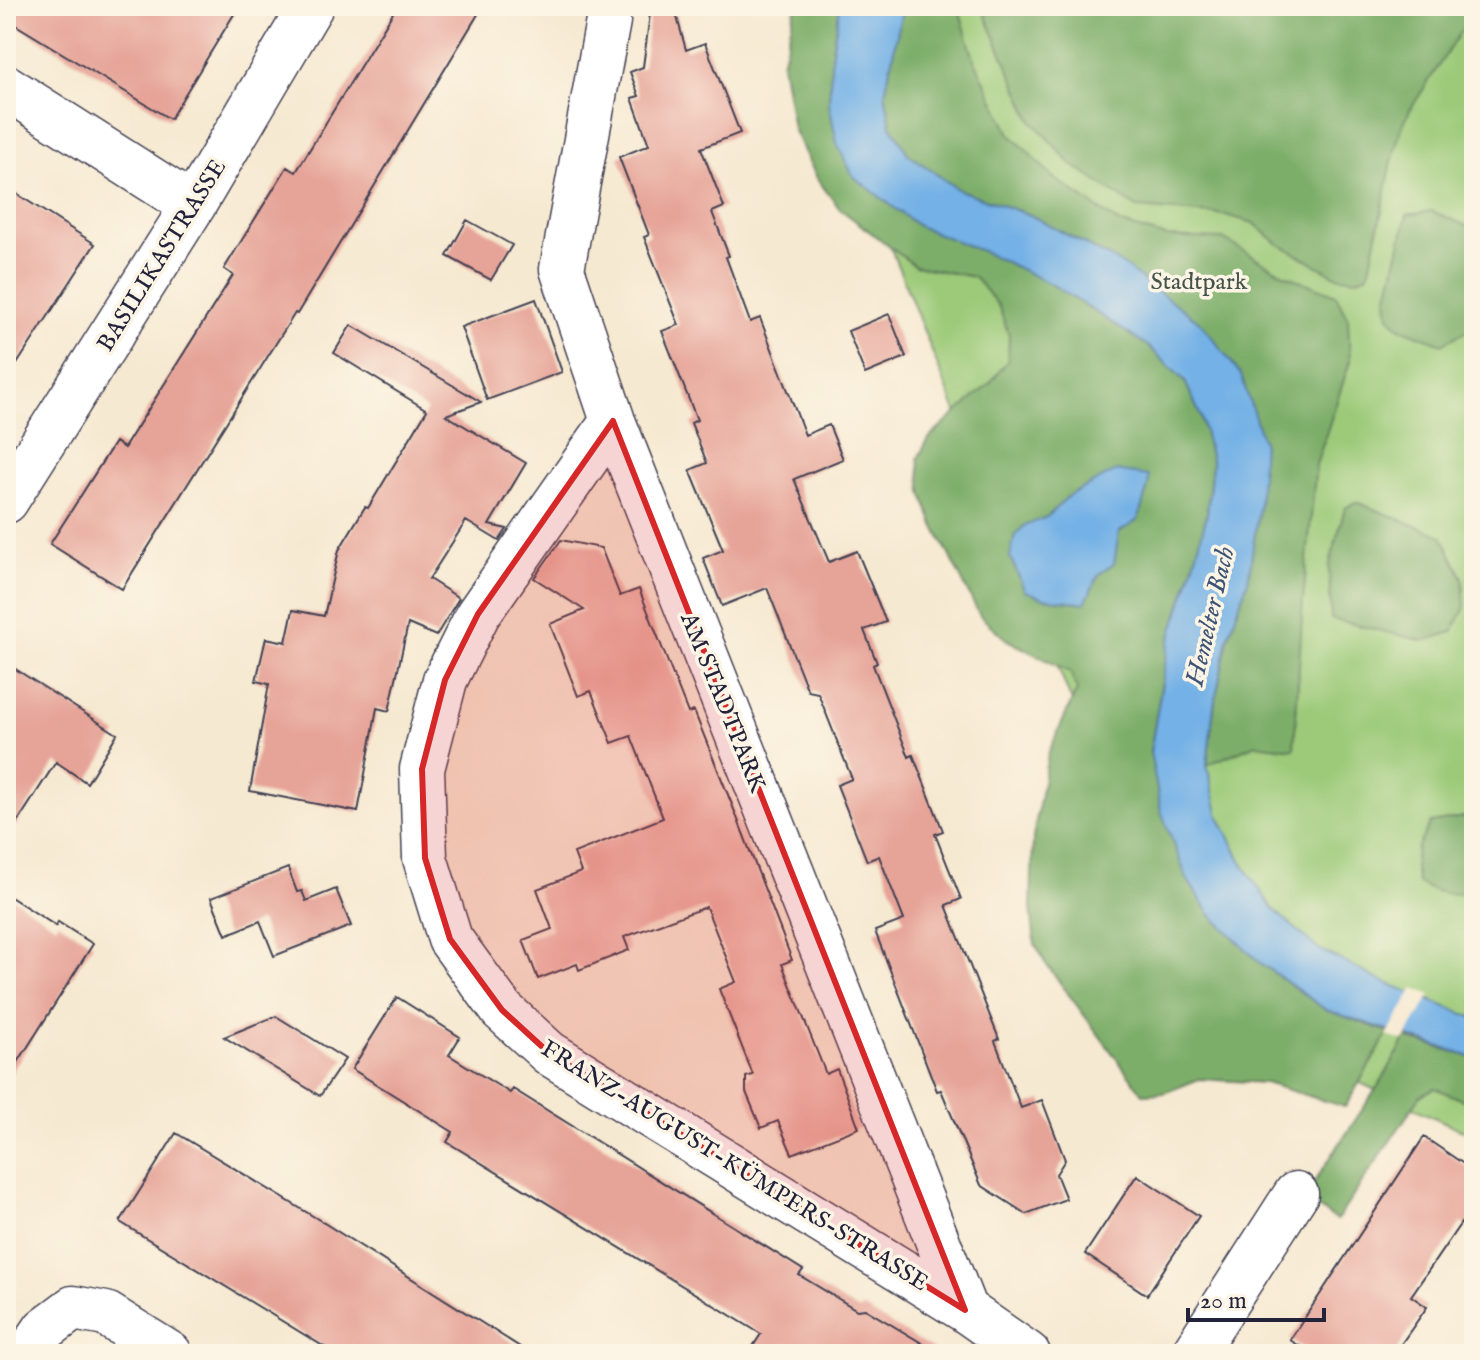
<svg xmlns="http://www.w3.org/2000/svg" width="1480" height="1360" font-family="'IM FELL English',serif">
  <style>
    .green { fill: #9cca79; stroke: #5f765a; stroke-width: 2 }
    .forest { fill: #7dae69; stroke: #506852; stroke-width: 2 }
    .water { fill: #73b1e6; stroke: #4a6a90; stroke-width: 2 }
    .pier { fill: #f6e9d1 }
    .building { fill: #e6a397 }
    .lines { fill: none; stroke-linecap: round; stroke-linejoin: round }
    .street-casing { stroke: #424052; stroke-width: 47 }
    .street { stroke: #fff; stroke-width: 44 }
    .marked { fill: #d62828; fill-opacity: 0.2; stroke: #d62828; stroke-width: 6; stroke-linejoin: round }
    .labels { text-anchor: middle; stroke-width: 7; stroke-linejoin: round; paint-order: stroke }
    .street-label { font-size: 24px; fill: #22223b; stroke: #fcf5e5 }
    .park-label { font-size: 24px; fill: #47544e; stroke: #fcf5e5 }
    .water-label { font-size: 26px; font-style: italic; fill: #3e5477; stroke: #fcf5e5 }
  </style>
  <rect width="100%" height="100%" fill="#fcf5e5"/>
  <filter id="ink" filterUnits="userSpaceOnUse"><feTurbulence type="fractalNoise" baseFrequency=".0125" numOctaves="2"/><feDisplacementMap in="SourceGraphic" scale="16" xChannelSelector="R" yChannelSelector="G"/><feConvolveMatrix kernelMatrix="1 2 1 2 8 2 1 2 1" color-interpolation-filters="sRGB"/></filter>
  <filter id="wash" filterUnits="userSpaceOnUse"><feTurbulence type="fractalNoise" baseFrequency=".006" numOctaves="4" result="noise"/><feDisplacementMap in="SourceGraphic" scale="32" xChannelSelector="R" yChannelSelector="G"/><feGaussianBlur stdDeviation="1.8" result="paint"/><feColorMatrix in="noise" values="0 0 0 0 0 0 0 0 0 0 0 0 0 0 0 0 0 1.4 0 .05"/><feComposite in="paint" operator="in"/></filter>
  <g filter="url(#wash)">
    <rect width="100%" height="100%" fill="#f6e9d1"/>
    <!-- green -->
    <path class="green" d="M794,6H1474V1136L1193,1005Z"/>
    <!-- forest -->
    <path class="forest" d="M796,6H840L832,50L853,176L882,198L1053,285L1148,346L1185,381L1201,417L1212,464L1207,514L1195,561L1169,643L1150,752L1210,914L1259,962L1326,1010L1389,1032L1345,1107L1265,1083L1199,1079L1164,1093L1143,1094L1046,964L1035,944L1031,908L1033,838L1048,754L1077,690L1070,672L1007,640L980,616L933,523L922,492L918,458L930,437L990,383L1008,360L1009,335L998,305L974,277L915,266L840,209L818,180L793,129L782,63Z
      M903,6H958L974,59L1010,134L1054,178L1119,223L1167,237L1223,239L1284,274L1336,295L1348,319L1350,361L1316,465L1303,601L1294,749L1256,744L1207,765L1214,706L1228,638L1248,580L1263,442L1030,215L959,190L907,154L891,125L885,93Z
      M981,6H1474V15L1459,34L1410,110L1401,129L1392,161L1370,269L1367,275L1356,279L1336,276L1277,243L1254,223L1225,215L1137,208L1071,164L1032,121Z
      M1432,211L1474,229V327L1442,344L1400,328L1389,316L1387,300L1407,215Z
      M1356,502L1442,536L1463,578L1465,608L1452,632L1424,641L1331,619L1329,567L1345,508Z
      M1469,816L1474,818V889C1454,898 1436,894 1418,883C1411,854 1416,847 1431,823Z
      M1406,1038L1474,1058V1105L1435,1088L1421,1095L1337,1220L1303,1199L1384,1077Z"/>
    <!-- water -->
    <path class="water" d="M840,6H903L885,93L891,125L908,154L959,190L1030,215L1120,263L1201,323L1241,375L1263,442L1259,507L1248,580L1228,638L1214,706L1207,765L1219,817L1243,864L1272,908L1317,948L1377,979L1474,1018V1058L1326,1010L1259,962L1210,914L1187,879L1161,811L1150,752L1169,643L1195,561L1207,514L1212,464L1201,417L1185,381L1148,346L1053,285L989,254L918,226L853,176L837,144L829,104L832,50Z
      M1116,471L1149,476L1148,486L1138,520L1119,532L1114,564L1099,574L1085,603L1044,598L1025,591L1010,557L1015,535L1024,526L1047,517L1068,496Z"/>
    <!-- pier -->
    <path class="pier" d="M1414,988L1431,995L1404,1041L1387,1036Z"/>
    <g id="blocks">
      <!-- building -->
      <path class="building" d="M6,6H239L170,119L6,19Z
        M397,6H483L297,314L295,313L122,589L50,544L115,442L124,448L233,275L224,269L287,167L296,172Z
        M651,6H674L686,50L705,43L740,133L701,148L724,207L712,212L729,256L726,257L750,322L760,318L805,435L829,425L843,459L794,479L829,562L857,551L871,585L886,622L864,630L877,663L873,665L909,757L913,755L943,831L935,834L961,899L946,905L999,1039L995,1041L1021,1108L1042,1100L1065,1160L1056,1174L1066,1199L1026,1214L981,1185L941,1090L937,1091L875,931L904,920L879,856L867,861L837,785L852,779L818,693L808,691L767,588L722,606L703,558L723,550L690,470L707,463L691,423L697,420L662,331L679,325L644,237L649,235L619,157L649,145L632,98L639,96L630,72L643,67Z
        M6,187L95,244L6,381Z
        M467,220L512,245L491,280L447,256Z
        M536,299L562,372L487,400L461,327Z
        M889,314L906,357L865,374L848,331Z
        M351,325L481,402L446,415L526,463L489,525L507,529L499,541L466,521L429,579L459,598L436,636L408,624L389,711L377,708L358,812L250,791L269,684L256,681L266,638L286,642L293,610L324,616L339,550L365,507L368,508L427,410L334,353Z
        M561,540L601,548L620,596L639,589L688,713L694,711L733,807L792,960L782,964L826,1074L837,1069L859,1128L792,1154L778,1121L761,1128L746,1092V1077L753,1075L719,989L736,982L706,907L624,937L629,950L579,970L577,964L538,979L523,940L552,929L537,889L581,872L574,853L663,818L631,736L612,743L591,691L578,696L550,624L584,610L534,578Z
        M6,663L117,734L87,783L56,762L6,840Z
        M288,868L297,892L302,891L306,901L336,889L351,926L274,956L260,921L226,935L211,898Z
        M6,894L56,926L58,922L93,944L6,1081Z
        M397,997L460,1037L449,1055L510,1093L513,1089L803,1270L799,1275L857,1310L865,1309L940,1354H748L761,1334L447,1142L453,1132L352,1069Z
        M276,1016L345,1059L320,1096L224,1037Z
        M176,1133L321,1221L531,1354H336L120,1222Z
        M1424,1137L1474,1171V1232L1461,1223L1411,1296L1427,1307L1394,1354H1313L1290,1340Z
        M1137,1175L1199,1216L1147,1295L1085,1254Z"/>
    </g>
  </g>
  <g filter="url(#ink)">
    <use href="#blocks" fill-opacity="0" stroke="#424052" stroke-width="2"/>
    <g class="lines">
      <!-- street casing -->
      <g class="street-casing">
        <path id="street" d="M607,6L608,21L562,269L613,421L965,1310L1028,1354
          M6,87L193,206
          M613,421L478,614L445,680L422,769L425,858L450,939L502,1010L549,1053L965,1310
          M6,501L193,206L311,6
          M28,1354L45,1329L73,1308L106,1314L170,1354
          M1193,1354L1296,1194"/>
      </g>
      <!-- street -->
      <use href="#street" class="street"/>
    </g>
  </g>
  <!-- marked area -->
  <path class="marked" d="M613,421L965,1310L549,1053L502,1010L450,939L425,858L422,769L445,680L478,614Z"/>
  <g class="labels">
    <!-- street labels -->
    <g class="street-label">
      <text transform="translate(161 255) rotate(-58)" y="8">BASILIKASTRASSE</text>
      <text transform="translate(724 702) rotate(68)" y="8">AM STADTPARK</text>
      <text transform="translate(735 1165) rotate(32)" y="8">FRANZ-AUGUST-KÜMPERS-STRASSE</text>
    </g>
    <!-- park labels -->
    <g class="park-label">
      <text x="1199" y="289">Stadtpark</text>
    </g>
    <!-- water labels -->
    <g class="water-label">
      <text transform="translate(1209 616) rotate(-77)" y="9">Hemelter Bach</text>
    </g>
  </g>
  <!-- margin -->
  <rect width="1480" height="1360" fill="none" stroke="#fcf5e5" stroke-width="32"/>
  <!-- scale -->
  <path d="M1188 1308v12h136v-12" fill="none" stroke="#22223b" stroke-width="4"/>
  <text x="1200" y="1308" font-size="24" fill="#22223b" stroke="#fcf5e5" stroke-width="6" paint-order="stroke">20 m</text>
</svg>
